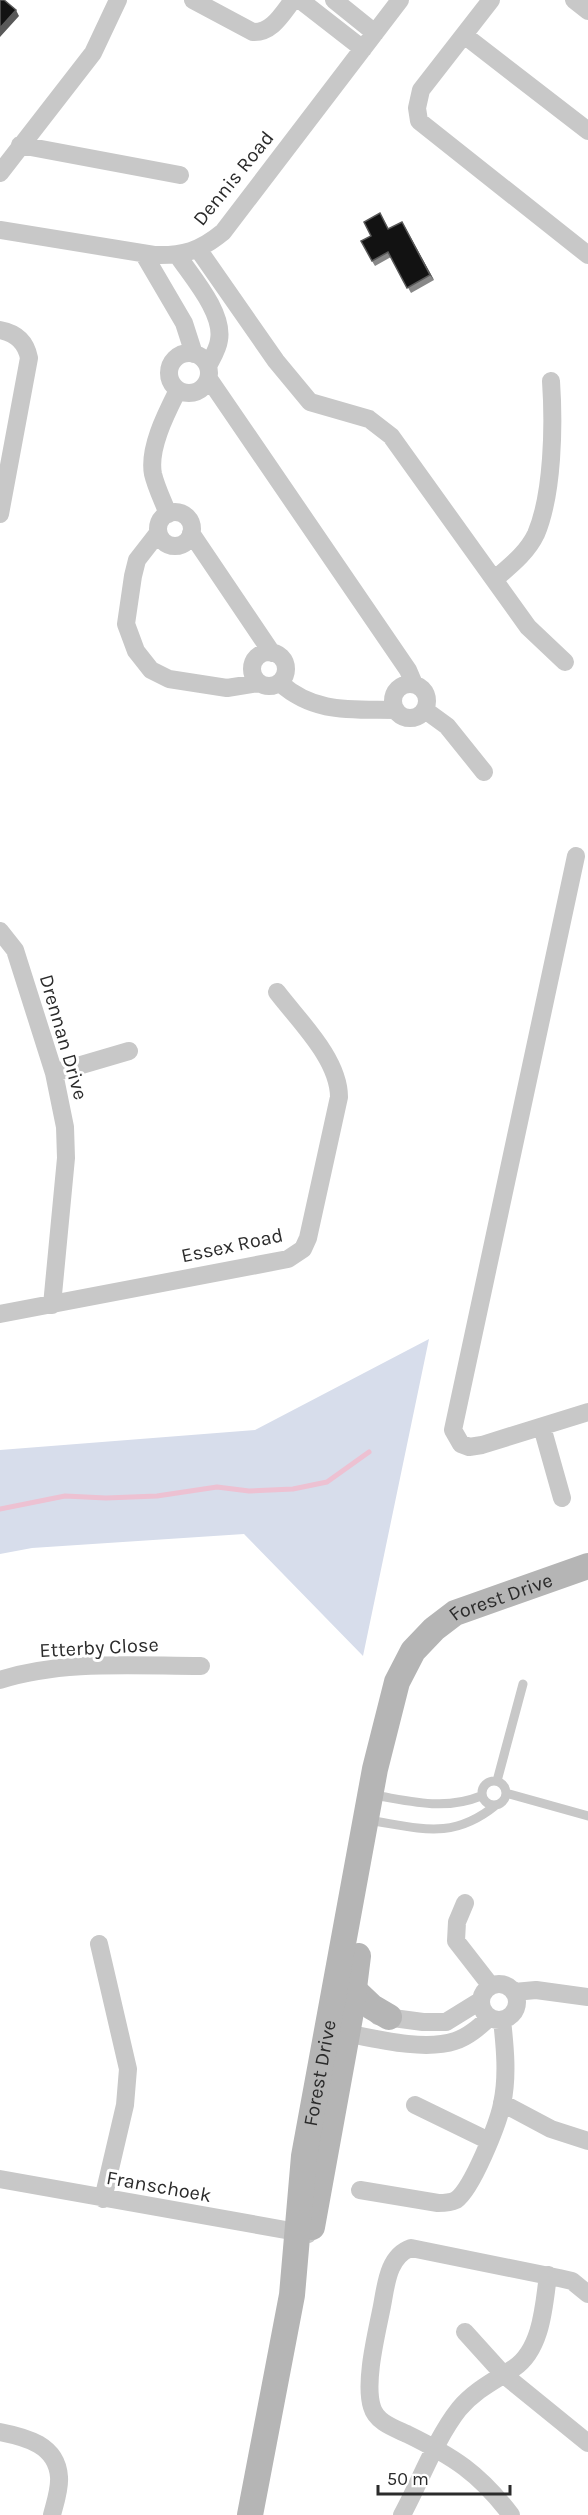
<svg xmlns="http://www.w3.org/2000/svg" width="588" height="2515" font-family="Karla,sans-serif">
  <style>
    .green { fill: #d7ddeb }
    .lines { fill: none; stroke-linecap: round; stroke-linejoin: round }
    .stream { stroke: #edc1d2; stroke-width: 5 }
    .lane { stroke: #c8c8c8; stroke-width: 9 }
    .street { stroke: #c8c8c8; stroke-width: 18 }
    .secondary { stroke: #b5b5b5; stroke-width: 26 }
    .wall { fill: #888 }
    .shaded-wall { fill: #595959 }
    .building { fill: #121212; stroke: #595959; stroke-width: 1.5 }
    .labels { text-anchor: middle; stroke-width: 6; stroke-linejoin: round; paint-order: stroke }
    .street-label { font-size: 20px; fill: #2b2b2b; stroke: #fff }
  </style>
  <rect width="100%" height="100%" fill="#fff"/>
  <!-- green -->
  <path class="green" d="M429,1339L363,1656L244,1534L32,1548L0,1554V1450L255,1430Z"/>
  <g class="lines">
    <!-- stream -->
    <path class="stream" d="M0,1509L65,1496L106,1498L157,1496L217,1487L249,1491L293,1489L327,1482L369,1452"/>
    <!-- lane -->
    <path class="lane" d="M482 1793a12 12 0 1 1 24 0a12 12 0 1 1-24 0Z
      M497,1781L523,1684
      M506,1793L588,1816
      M373,1795C411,1801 444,1811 481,1796
      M368,1820C420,1828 452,1841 496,1805"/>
    <!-- street -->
    <path class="street" d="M193,0L253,32C272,33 282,14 293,0
      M300,0L363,49
      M334,0L375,33
      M491,0L421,90L417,108L419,121L588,255
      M574,0L588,11
      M464,35L588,131
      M20,145L180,175
      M0,173L93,53L118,0
      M0,230L154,255C183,256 200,251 223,232L400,0
      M198,249L276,361L310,402L369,419L391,436L528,627L565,662
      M143,253L184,323L194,354
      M178,256C192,277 224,313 219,340C218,349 212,358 208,366
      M0,330C16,333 26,342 29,358L0,514
      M169 373a20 20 0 1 1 40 0a20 20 0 1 1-40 0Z
      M209,379L408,670L414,684
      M158 529a17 17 0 1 1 34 0a17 17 0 1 1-34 0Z
      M168,514C163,501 156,487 153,474C148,448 167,412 178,390
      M158,533L137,560L133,576L126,624L136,651L151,670L169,679L227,688L258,683
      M191,533L272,653
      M495,579C510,566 527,553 536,534C553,494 554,425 551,381
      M252 669a17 17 0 1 1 34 0a17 17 0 1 1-34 0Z
      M280,683C315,714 351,709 396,710
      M393 701a17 17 0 1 1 34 0a17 17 0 1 1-34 0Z
      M425,710L447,726L484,772
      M576,856L453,1430L461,1444L469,1447L482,1445L588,1412
      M0,931L15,950L54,1073L65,1127L66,1158L52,1305
      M54,1073L129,1051
      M0,1314L288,1259L303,1249L308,1238L339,1097C339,1059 299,1021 277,992
      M542,1427L562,1498
      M0,1680C63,1660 135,1666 201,1666
      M465,1903L457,1922L456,1941L491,1986
      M99,1944L128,2069L125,2105L103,2199
      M481 2002a18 18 0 1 1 36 0a18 18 0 1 1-36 0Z
      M514,1992L536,1990L588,1997
      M378,2016L423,2022H446L480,2001
      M335,2031C369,2037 422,2052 455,2041C468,2037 479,2027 489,2018
      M502,2103L551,2129L588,2141
      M415,2105L489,2141
      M0,2179L308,2234
      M360,2190L438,2203C444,2203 450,2203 456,2200C472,2189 498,2124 502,2104C508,2077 505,2047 502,2020
      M465,2332L503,2374L588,2443
      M0,2432C26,2437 57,2445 59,2477C60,2489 55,2503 52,2515
      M402,2515C420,2482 436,2438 459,2409C475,2390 494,2381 514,2368C542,2349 544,2305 548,2275
      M511,2515C479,2473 454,2457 407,2434C394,2428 376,2422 372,2407C364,2382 377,2332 382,2306C386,2285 388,2256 411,2248L559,2278L572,2281L588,2294"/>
    <!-- secondary -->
    <g class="secondary">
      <path d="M353,1989L372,2007L389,2017"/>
      <path d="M312,2227L351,2012L358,1956"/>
      <path id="s1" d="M250,2515L292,2295L304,2156L375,1769L397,1682L413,1651L434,1629L455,1613L588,1566"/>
    </g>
  </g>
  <!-- wall -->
  <path class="wall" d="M380,213L389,229L402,222L434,280L411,293L391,257L375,266L372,261L371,236Z"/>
  <!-- shaded-wall -->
  <path class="shaded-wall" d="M16,10L19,16L0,37V28Z
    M402,222L405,227L434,280L430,275Z"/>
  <!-- building -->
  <path class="building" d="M0,0H4L16,10L0,28Z
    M380,213L388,229L402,222L430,275L407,288L388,252L372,261L361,241L371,236L364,222Z"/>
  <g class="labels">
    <!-- street labels -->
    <g class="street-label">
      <text transform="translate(233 178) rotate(-51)" y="7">Dennis Road</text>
      <text transform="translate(64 1037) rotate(74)" y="7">Drennan Drive</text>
      <text transform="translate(232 1245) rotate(-12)" y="7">Essex Road</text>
      <text dy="7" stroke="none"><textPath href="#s1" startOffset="987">Forest Drive</textPath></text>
      <text transform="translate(99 1647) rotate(-3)" y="7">Etterby Close</text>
      <text dy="7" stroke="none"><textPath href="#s1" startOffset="448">Forest Drive</textPath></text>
      <text transform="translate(159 2186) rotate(10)" y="7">Franschoek</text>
    </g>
  </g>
  <!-- scale -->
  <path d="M378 2485v9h132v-9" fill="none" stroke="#2b2b2b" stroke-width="3"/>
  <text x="387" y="2485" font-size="18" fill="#2b2b2b" stroke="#ffffff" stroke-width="4.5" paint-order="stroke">50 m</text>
</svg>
